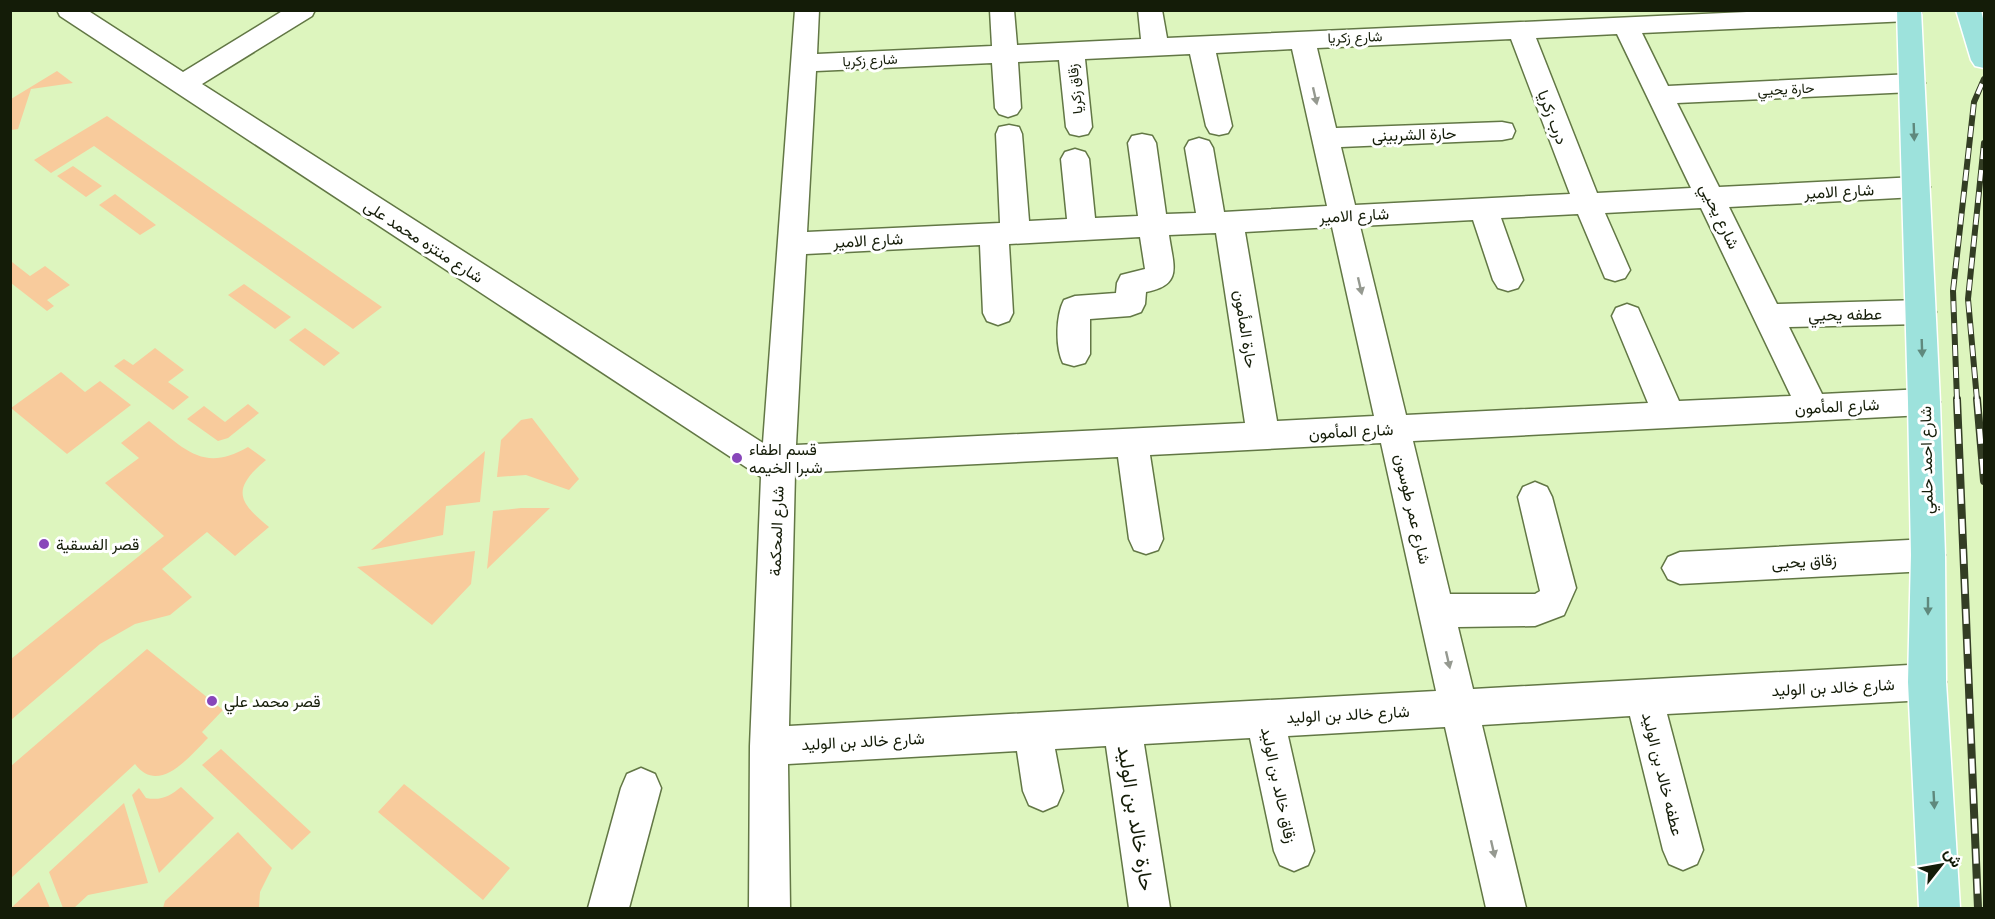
<svg xmlns="http://www.w3.org/2000/svg" width="1995" height="919" font-family="Montserrat,Vazirmatn,sans-serif">
  <style>
    .green { fill: #f8cb9c }
    .lines { fill: none; stroke-linecap: round; stroke-linejoin: round }
    .minor-casing { stroke: #627745; stroke-width: 3 }
    .major-casing { stroke: #fff; stroke-width: 3 }
    .minor { fill: #fff; fill-rule: evenodd }
    .major { fill: #9de2dc; fill-rule: evenodd }
    .rail-far1-casing { stroke: #333d24; stroke-width: 6 }
    .rail-casing { stroke: #333d24; stroke-width: 8 }
    .rail-far1 { stroke: #fff; stroke-width: 4; stroke-dasharray: 11; stroke-linecap: butt }
    .rail { stroke: #fff; stroke-width: 5; stroke-dasharray: 15; stroke-linecap: butt }
    .oneway { fill: #959990 }
    .oneway2 { fill: #5f897d }
    .poi-dot { fill: #8846ba; stroke: #fff; stroke-width: 2 }
    .labels { text-anchor: middle; stroke-width: 6; stroke-linejoin: round; paint-order: stroke }
    .far-street-label { font-size: 14px; fill: #141c08; stroke: #fff }
    .street-label { font-size: 16px; fill: #141c08; stroke: #fff }
    .poi-label { font-size: 16px; fill: #141c08; stroke: #fff; text-anchor: start }
    .near-street-label { font-size: 20px; fill: #141c08; stroke: #fff }
  </style>
  <rect width="100%" height="100%" fill="#ddf5be"/>
  <!-- green -->
  <path class="green" d="M57,71L73,83L31,89L18,129L11,130V99Z
    M107,116L382,307L353,329L94,146L51,173L34,160Z
    M73,166L102,186L86,197L57,176Z
    M115,194L156,225L140,235L99,205Z
    M12,262L30,276L45,266L70,285L47,300L54,306L47,311L11,283Z
    M244,284L291,317L275,329L228,295Z
    M305,328L340,353L324,366L289,340Z
    M155,348L184,370L168,382L189,397L173,410L114,366L124,359L133,365Z
    M61,372L85,392L100,381L131,405L67,454L11,408Z
    M248,404L259,413L228,438L218,441L187,419L204,406L225,422Z
    M532,418L579,479L569,490L526,475L497,477L501,440L521,420Z
    M149,421C185,449 203,473 248,447L266,460C231,489 238,502 269,527L235,556L207,532L162,569L192,597L170,615L135,624L100,644L11,720V659L164,536L105,483L139,458L121,443Z
    M485,451L480,502L446,506L443,535L371,550Z
    M521,508H550L487,569L493,511Z
    M475,551L471,584L432,625L357,567Z
    M147,649L223,710L202,732L208,738C190,756 159,796 135,764L11,878V766Z
    M221,749L311,832L292,850L202,765Z
    M404,784L510,868L483,900L378,812Z
    M181,787L214,818L159,873L132,795L139,788L146,798C161,801 170,796 181,787Z
    M124,803L148,883L88,895L74,908H63L49,872Z
    M238,832L272,868L260,892L259,908H163L165,901Z
    M39,882L50,908H11Z"/>
  <g class="lines">
    <!-- minor casing -->
    <g class="minor-casing">
      <path id="minor" d="M57,10H87L183,72L284,10H315L312,16L202,84L763,443L795,10H819L817,54L992,46L990,10H1014L1017,45L1141,39L1138,10H1162L1167,38L1789,10H1920L1921,13L1918,19L1909,21L1642,33L1668,86L1912,74L1921,77L1925,83L1921,89L1912,92L1677,103L1719,187L1916,177L1926,180L1930,187L1926,194L1916,197L1729,207L1777,304L1921,300L1932,304L1936,312L1932,320L1921,324L1789,327L1822,394L1924,389L1935,393L1940,402L1935,411L1924,415L1413,441L1450,594H1535L1540,591L1518,497L1523,487L1535,482L1547,487L1552,497L1576,588L1564,615L1535,626L1458,627L1473,689L1927,664L1940,669L1946,682L1940,695L1927,700L1667,714L1703,850L1697,864L1683,870L1669,864L1663,850L1630,716L1482,725L1526,908H1486L1445,727L1288,736L1314,851L1308,865L1294,871L1280,865L1274,851L1250,738L1144,744L1170,908H1129L1106,746L1055,749L1063,791L1057,805L1043,811L1029,805L1023,791L1017,751L788,764L790,908H749L750,746L761,477L60,16ZM1617,34L1691,188L1597,193L1536,38ZM1511,39L1570,194L1355,205L1341,147L1502,140L1512,138L1515,131L1512,124L1502,122L1336,128L1317,48ZM1292,49L1327,206L1224,212L1213,148L1209,141L1199,138L1189,141L1185,148L1196,213L1166,214L1156,143L1152,136L1142,134L1132,136L1128,143L1138,216L1095,218L1089,159L1085,152L1075,149L1065,152L1061,159L1067,219L1029,221L1022,134L1019,127L1009,125L999,127L996,134L1000,223L807,232L816,71L992,63L995,108L999,114L1008,117L1017,114L1021,108L1018,62L1059,60L1066,127L1070,134L1079,136L1088,134L1092,127L1085,59L1190,54L1206,126L1210,133L1219,135L1228,133L1232,126L1216,53ZM1701,208L1791,396L1679,401L1638,308L1627,304L1616,308L1612,316L1648,403L1406,415L1360,226L1473,220L1493,280L1498,288L1508,291L1518,288L1523,280L1501,218L1578,214L1605,278L1615,281L1625,278L1630,270L1605,213ZM1332,227L1374,416L1277,421L1245,232ZM1216,233L1245,423L796,445L806,254L980,245L983,313L987,321L998,325L1009,321L1013,313L1009,244L1140,237L1145,269L1121,275L1117,283L1116,293L1075,296L1064,300C1056,315 1055,347 1063,363L1074,366L1085,363L1090,354V319L1130,316L1141,312L1145,304L1146,292C1184,285 1173,265 1169,235ZM1381,443L1436,691L789,726L795,473L1118,457L1129,539L1134,550L1146,554L1158,550L1163,539L1150,455Z
        M1928,539L1940,544L1945,555L1940,566L1928,571L1680,584L1668,579L1662,568L1668,557L1680,552Z
        M641,768L655,774L661,788L629,908H588L621,788L627,774Z"/>
    </g>
    <!-- major casing -->
    <g class="major-casing">
      <path id="major" d="M1897,10H1921L1940,402L1945,555L1946,682L1960,908H1919L1908,682L1911,555L1908,402Z
        M1956,10H1981L1984,23V68L1975,66L1971,60Z"/>
    </g>
    <!-- minor -->
    <use href="#minor" class="minor"/>
    <!-- major -->
    <use href="#major" class="major"/>
    <!-- rail-far1 casing -->
    <g class="rail-far1-casing">
      <path id="rail-far1" d="M1957,400L1953,291L1974,102L1984,79
        M1977,400L1968,299L1984,143"/>
    </g>
    <!-- rail casing -->
    <g class="rail-casing">
      <path id="rail" d="M1957,399L1978,908
        M1977,399L1984,481"/>
    </g>
    <!-- rail-far1 -->
    <use href="#rail-far1" class="rail-far1"/>
    <!-- rail -->
    <use href="#rail" class="rail"/>
  </g>
  <!-- one-way arrows -->
  <defs><path id="oneway-solid" d="M-6-.8H1V-3.2L6.5 0L1 3.2V.8H-6Z" transform="scale(1.5)"/></defs>
  <g class="oneway">
    <use href="#oneway-solid" transform="translate(1315 96) rotate(77)"/>
    <use href="#oneway-solid" transform="translate(1360 286) rotate(77)"/>
    <use href="#oneway-solid" transform="translate(1448 660) rotate(77)"/>
    <use href="#oneway-solid" transform="translate(1493 849) rotate(77)"/>
  </g>
  <g class="oneway2">
    <use href="#oneway-solid" transform="translate(1914 132) rotate(88)"/>
    <use href="#oneway-solid" transform="translate(1922 348) rotate(88)"/>
    <use href="#oneway-solid" transform="translate(1928 606) rotate(90)"/>
    <use href="#oneway-solid" transform="translate(1934 800) rotate(87)"/>
  </g>
  <!-- markers -->
  <g class="poi-dot">
    <circle cx="737" cy="458" r="6"/>
    <circle cx="44" cy="544" r="6"/>
    <circle cx="212" cy="701" r="6"/>
  </g>
  <g class="labels">
    <!-- far-street labels -->
    <g class="far-street-label">
      <text transform="translate(1355 37) rotate(-2)" y="5">شارع زكريا</text>
      <text transform="translate(870 60) rotate(-3)" y="5">شارع زكريا</text>
      <text transform="translate(1075 89) rotate(-96)" y="5">زقاق زكريا</text>
      <text transform="translate(1786 89) rotate(-3)" y="5">حارة يحيي</text>
    </g>
    <!-- street labels -->
    <g class="street-label">
      <text transform="translate(1553 117) rotate(69)" y="6">درب زكريا</text>
      <text transform="translate(1414 134) rotate(-2)" y="6">حارة الشربينى</text>
      <text transform="translate(1839 191) rotate(-3)" y="6">شارع الامير</text>
      <text transform="translate(1354 215) rotate(-3)" y="6">شارع الامير</text>
      <text transform="translate(1720 216) rotate(64)" y="6">شارع يحيي</text>
      <text transform="translate(868 240) rotate(-3)" y="6">شارع الامير</text>
      <text transform="translate(424 241) rotate(33)" y="6">شارع منتزه محمد على</text>
      <text transform="translate(1845 314) rotate(-1)" y="6">عطفه يحيي</text>
      <text transform="translate(1246 329) rotate(81)" y="6">حارة المأمون</text>
      <text transform="translate(1837 406) rotate(-3)" y="6">شارع المأمون</text>
      <text transform="translate(1351 431) rotate(-3)" y="6">شارع المأمون</text>
      <text transform="translate(1926 460) rotate(-91)" y="6">شارع احمد حلمي</text>
      <text transform="translate(1413 509) rotate(77)" y="6">شارع عمر طوسون</text>
      <text transform="translate(776 531) rotate(-88)" y="6">شارع المحكمة</text>
      <text transform="translate(1804 561) rotate(-3)" y="6">زقاق يحيى</text>
      <text transform="translate(1833 687) rotate(-3)" y="6">شارع خالد بن الوليد</text>
      <text transform="translate(1348 714) rotate(-3)" y="6">شارع خالد بن الوليد</text>
      <text transform="translate(863 741) rotate(-3)" y="6">شارع خالد بن الوليد</text>
      <text transform="translate(1663 774) rotate(76)" y="6">عطفه خالد بن الوليد</text>
      <text transform="translate(1279 785) rotate(78)" y="6">زقاق خالد بن الوليد</text>
    </g>
    <!-- poi labels -->
    <g class="poi-label">
      <text x="749" y="455">قسم اطفاء<tspan x="749" dy="18">شبرا الخيمه</tspan></text>
      <text x="56" y="550">قصر الفسقية</text>
      <text x="224" y="707">قصر محمد علي</text>
    </g>
    <!-- near-street labels -->
    <g class="near-street-label">
      <text transform="translate(1136 818) rotate(81)" y="7">حارة خالد بن الوليد</text>
    </g>
  </g>
  <!-- border -->
  <rect width="1995" height="919" fill="none" stroke="#141c08" stroke-width="24"/>
  <!-- north arrow -->
  <g transform="translate(1941 865) rotate(59)" stroke="#ffffff" stroke-width="4.5" paint-order="stroke">
  <path d="M0-4.5L10 22L0 15L-10 22Z" fill="#141c08"/>
  <text y="-9" font-size="16" font-weight="bold" text-anchor="middle" fill="#141c08">ش</text>
  </g>
</svg>
